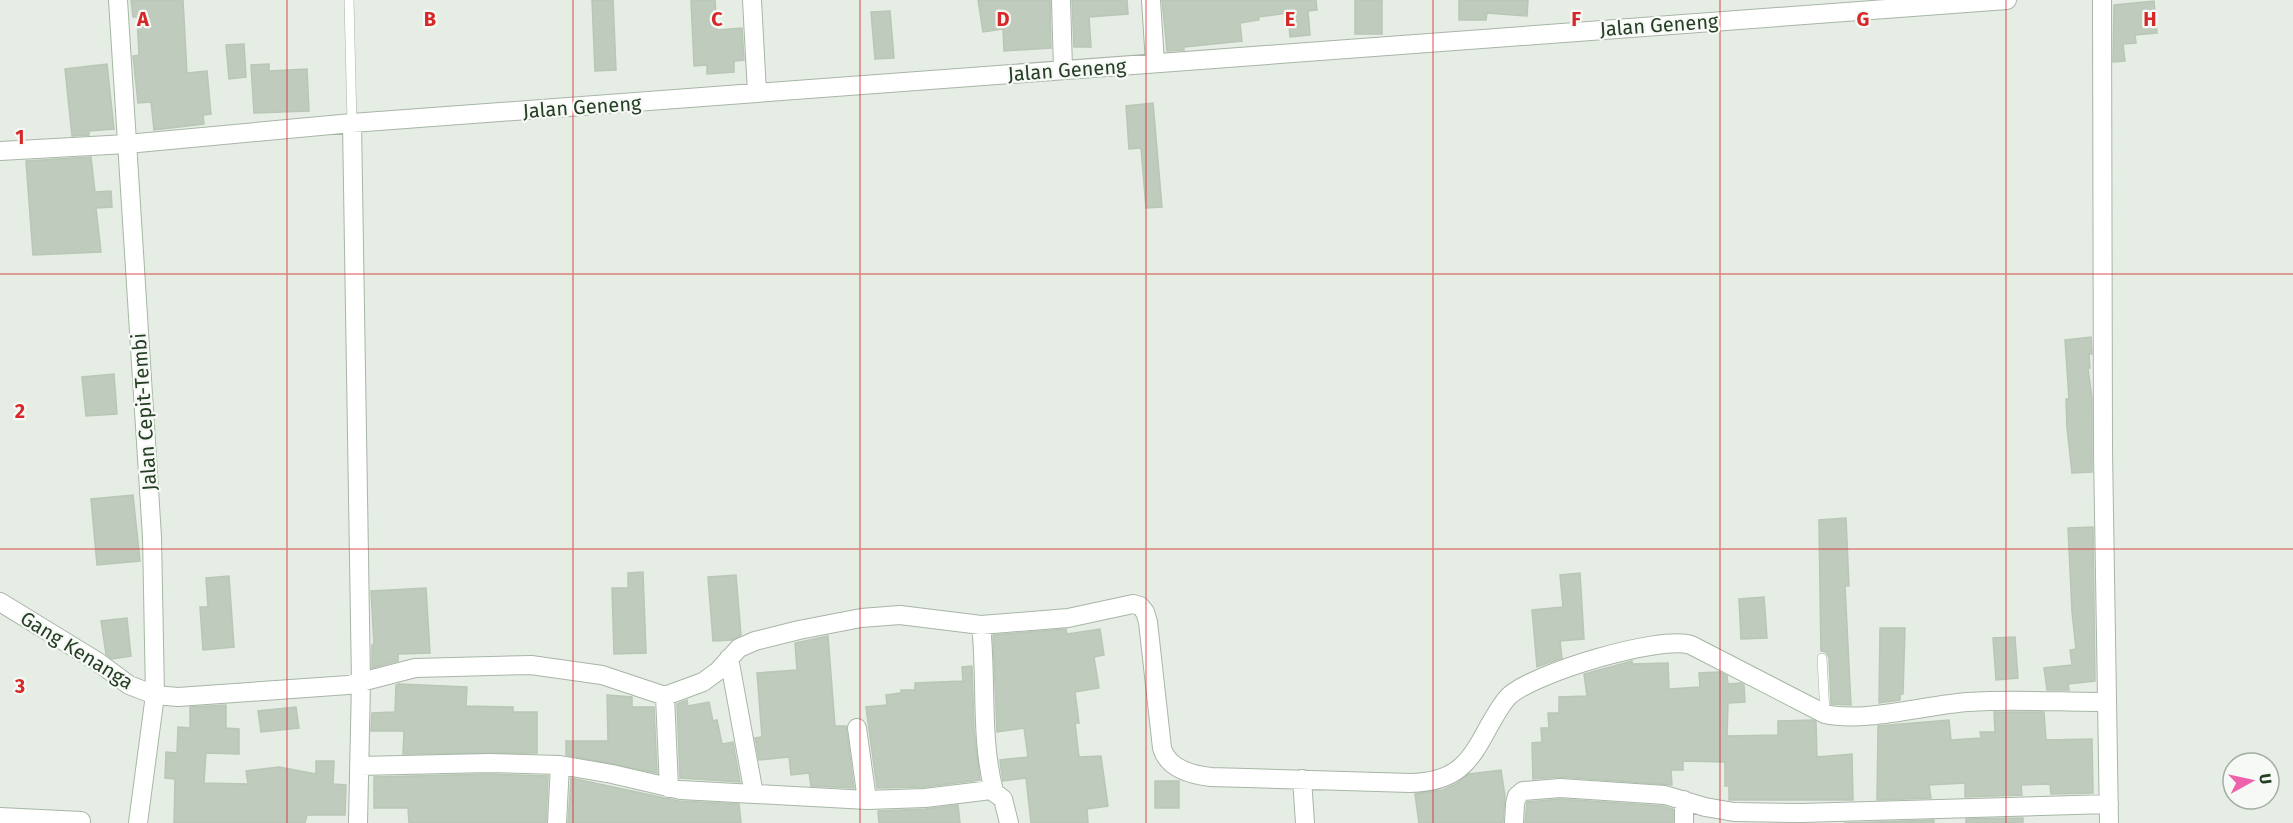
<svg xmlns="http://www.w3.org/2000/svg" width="2293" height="823" font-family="'Fira Sans',sans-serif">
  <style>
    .building { fill: #bfcbbc; stroke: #b9c7b6; stroke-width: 1.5 }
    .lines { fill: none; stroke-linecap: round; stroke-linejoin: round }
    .service-casing { stroke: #a8b5a7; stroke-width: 10 }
    .minor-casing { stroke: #a8b5a7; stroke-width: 20 }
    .secondary-casing { stroke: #a5b8a3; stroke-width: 20 }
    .service { stroke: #fff; stroke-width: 9 }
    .minor { stroke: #fff; stroke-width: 18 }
    .secondary { stroke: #fff; stroke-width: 18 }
    .grid { fill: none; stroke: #d62828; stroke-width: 1.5; stroke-opacity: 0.55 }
    .labels { text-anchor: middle; stroke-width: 4.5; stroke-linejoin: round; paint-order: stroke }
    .street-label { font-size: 20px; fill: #253e24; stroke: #f6f9f5 }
    .grid-label { font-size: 20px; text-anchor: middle; font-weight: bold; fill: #d62828; stroke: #f6f9f5; stroke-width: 4.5; stroke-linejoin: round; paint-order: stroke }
  </style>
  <rect width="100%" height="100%" fill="#e6ede4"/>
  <!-- building -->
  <path class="building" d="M131,0H183L187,73L207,71L211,114L203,115L204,124L154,130L151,102L138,103L133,56L139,55L137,17H133Z
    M592,0H613L616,70L595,71Z
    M691,0H715L717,30L742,28L744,60L734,61V72L707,74V65L694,66Z
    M978,0H1050L1051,48L1004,51L1003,29L983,32Z
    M1072,0H1127L1128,14L1089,17L1091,47H1074Z
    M1162,0H1316L1317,10L1308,11L1310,35L1290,37L1288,13L1258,17L1259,20L1240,23L1242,41L1184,47V50L1167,51Z
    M1355,0H1382V34H1355Z
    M1459,0H1528L1527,16L1487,13L1486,20H1459Z
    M2154,1L2157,33L2135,35L2136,43L2123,44L2125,61L2113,62L2114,5Z
    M890,11L894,58L875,59L871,12Z
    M244,44L246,77L229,79L226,45Z
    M107,64L114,129L89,131V135L72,136L65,69Z
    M269,64V71L307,69L309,111L254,113L251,65Z
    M1153,103L1162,207L1146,208L1141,148L1129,149L1126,106Z
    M91,157L95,192L111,191L112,207L96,208L101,252L33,255L26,161Z
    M2091,337L2092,354H2089L2090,368H2088L2092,398V472L2072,473L2067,428L2066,399H2069L2065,340Z
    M114,374L117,414L86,416L82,377Z
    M133,495L140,561L97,565L91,499Z
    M1846,518L1849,586H1845L1851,705L1831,704L1829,657L1826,652L1821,651L1820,591L1819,520Z
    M2093,527L2095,681L2068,684L2069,690H2047L2044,668L2072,665L2070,650L2076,649L2072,612L2068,528Z
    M643,572L646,653L614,654L612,588H628V573Z
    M1580,573L1584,639L1560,641L1562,658L1537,667L1532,610L1563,607L1560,575Z
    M736,575L741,635L732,640L713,641L708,577Z
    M229,576L234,647L203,650L200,607H208L206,578Z
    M426,588L430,653L398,654V661L372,668V645H374L371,591Z
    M1764,597L1767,638L1741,639L1739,599Z
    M127,618L131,656L112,659L106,654L101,621Z
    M1880,628H1905L1903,694H1900V700L1879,703Z
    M1066,629L1067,634L1100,629L1104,655L1094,657L1099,688L1075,692L1079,723H1075L1079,757L1101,756L1108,806L1087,809L1088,823H1031L1026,778L1003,781L1001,769L1000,760L1028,757L1024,728L997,732L993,635Z
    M828,636L835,726H846L854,788L811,786L809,773L791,775L789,757L759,760L755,738L762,737L757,673L797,670L795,643Z
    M2015,637L2018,678L1996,680L1993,638Z
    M1632,661V664L1668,663L1669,689L1700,687L1699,673L1719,672L1727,676L1728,684L1741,683L1744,685L1745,702L1728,703L1727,736L1778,735V721L1813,720L1816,722L1817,757L1852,754L1853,800H1729V786H1725V762L1683,761V770H1671L1672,785L1561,777L1533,779L1532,743L1542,742L1541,728H1549L1548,713H1559V697L1587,696L1584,674Z
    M972,666L974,730L980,780L924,787L877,788L866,707L887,705L886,695L901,693V690H915V683L963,681L962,667Z
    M399,684L467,687L466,706L513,707V712H537V753L403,754L404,731H371L372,713L395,712L396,685Z
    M607,695L632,697V707H654L657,773L566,755V741H608Z
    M687,700L688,706L709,702L713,721L717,720L722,744L733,742L740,782L680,778L677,704Z
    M226,705V728L239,729V754L206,753L204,783L248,784L246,771L279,767L316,774V761H334L333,784L346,785L345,815H307L305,823H174L175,779L165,778L166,752L177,753L178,727L190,728V707Z
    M296,707L299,728L261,732L258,711Z
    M1994,712H2044L2046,740L2092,739L2093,793L2051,794L2050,784L2021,785L2022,795L1965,797V783L1929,785L1931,798L1877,800L1878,726L1949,720L1951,740L1981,738L1980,732H1995Z
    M1501,770L1505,796L1503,823H1419L1415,794L1443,790L1456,784L1469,774Z
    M489,774L548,776L546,823H409L408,808H374V777Z
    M571,778L679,801L739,804L741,823H568Z
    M1155,781H1179V808H1155Z
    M1560,799L1663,806L1673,809V823H1525L1527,802Z
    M958,805L960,823H879L878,811L925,809Z
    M2023,818V823H1966V819Z
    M1934,820V823H1844Z"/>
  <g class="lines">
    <!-- service casing -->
    <g class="service-casing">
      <path id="service" d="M349,0L352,123
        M1822,658L1825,714"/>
    </g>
    <!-- minor casing -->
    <g class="minor-casing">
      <path id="minor" d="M752,0L757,93
        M1061,0L1063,69
        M1151,0L1155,63
        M2102,0L2103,451L2109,823
        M352,123L361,682L415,668L531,665L602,675L665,696L703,682L718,671L739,648L755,641L799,630L861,618L900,615L981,625L1068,618L1133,604L1140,606L1145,612L1148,622L1162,748C1168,769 1193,775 1211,777L1410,783C1456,782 1469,764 1489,726C1495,716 1501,704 1509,696C1534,673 1659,635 1691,645L1825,714C1865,723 1925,705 1968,702C2014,699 2061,702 2107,702
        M0,151L127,144L352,123L2007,0
        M0,602L98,662L129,685L155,695L178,697L348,685L361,682L358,823
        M981,625C987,680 980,738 994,791
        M729,658L754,794
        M665,696L669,788
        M857,728L867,800
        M359,766L489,763L560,765L612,774L681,790L867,800L925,798L991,790L1003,799L1009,823
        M1302,779L1305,823
        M0,817L81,821
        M557,823L560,765
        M1514,823L1515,804L1517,796L1523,791L1560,788L1665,795L1705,807L1734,812L1801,813L2109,804
        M1684,823V800"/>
    </g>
    <!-- secondary casing -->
    <g class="secondary-casing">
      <path id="secondary" d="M118,0L152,537L155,695L138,823"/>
    </g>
    <!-- service -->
    <use href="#service" class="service"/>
    <!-- minor -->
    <use href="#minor" class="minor"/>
    <!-- secondary -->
    <use href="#secondary" class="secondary"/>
  </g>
  <!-- grid -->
  <path class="grid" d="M287,0V823M573,0V823M860,0V823M1146,0V823M1433,0V823M1720,0V823M2006,0V823M0,274H2293M0,549H2293"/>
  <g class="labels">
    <!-- street labels -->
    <g class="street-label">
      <text transform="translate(1659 25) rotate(-4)" y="7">Jalan Geneng</text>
      <text transform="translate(1067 70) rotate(-4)" y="7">Jalan Geneng</text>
      <text transform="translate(582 107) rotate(-4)" y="7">Jalan Geneng</text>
      <text transform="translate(144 412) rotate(-94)" y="7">Jalan Cepit-Tembi</text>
      <text transform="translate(77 650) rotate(32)" y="7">Gang Kenanga</text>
    </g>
  </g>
  <g class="grid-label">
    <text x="143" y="26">A</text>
    <text x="430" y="26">B</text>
    <text x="717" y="26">C</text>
    <text x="1003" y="26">D</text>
    <text x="1290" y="26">E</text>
    <text x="1576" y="26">F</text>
    <text x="1863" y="26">G</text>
    <text x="2150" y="26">H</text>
    <text x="20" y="144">1</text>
    <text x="20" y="418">2</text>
    <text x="20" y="693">3</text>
  </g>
  <!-- north arrow -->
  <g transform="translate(2251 781) rotate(82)"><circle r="28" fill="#f6f9f5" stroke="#a2aea1" stroke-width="1.5"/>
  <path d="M0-4.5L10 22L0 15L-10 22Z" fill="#ed62ab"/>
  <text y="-9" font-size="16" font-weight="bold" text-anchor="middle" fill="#253e24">U</text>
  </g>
</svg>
